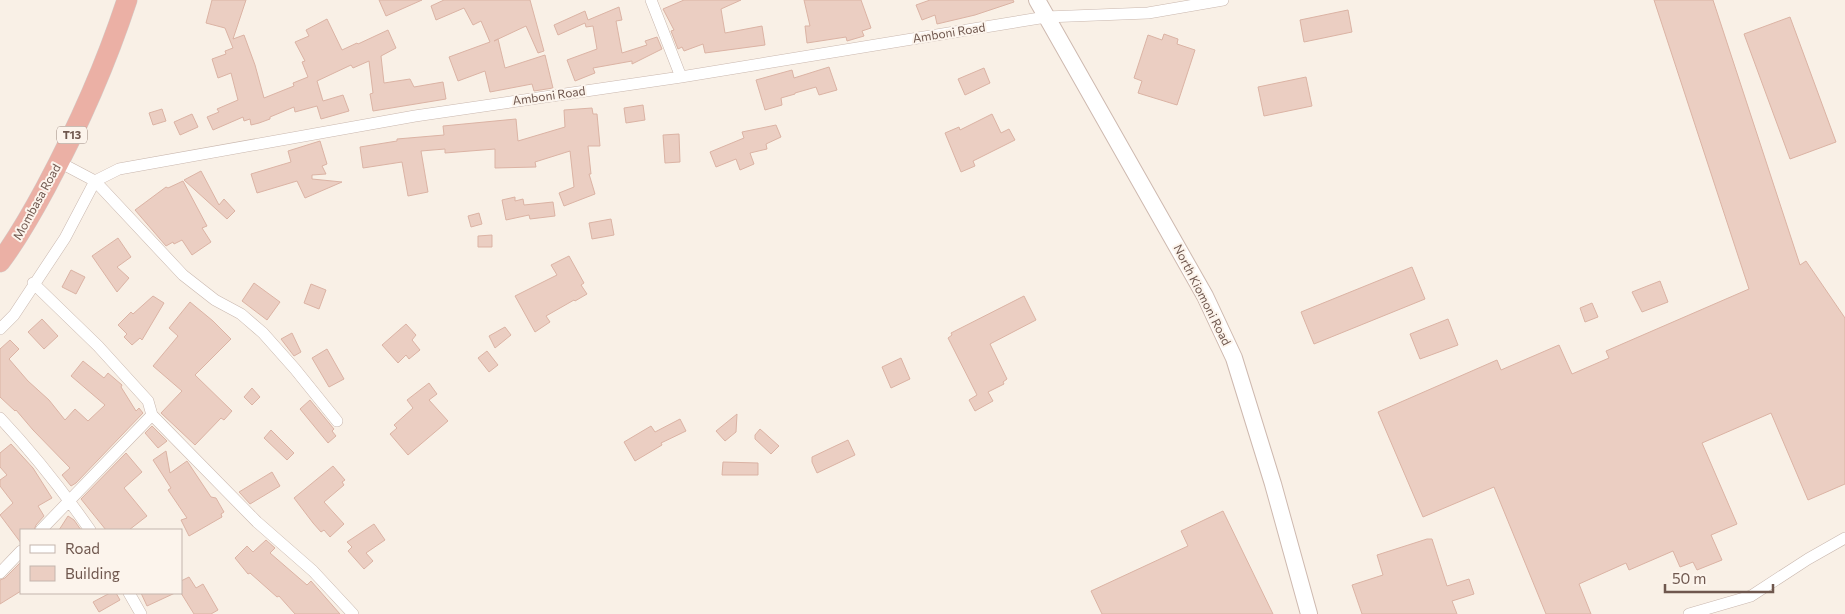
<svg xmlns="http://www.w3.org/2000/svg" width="1845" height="614" font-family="Commissioner,sans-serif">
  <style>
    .building { fill: #ebcec2; stroke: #dbb3a4 }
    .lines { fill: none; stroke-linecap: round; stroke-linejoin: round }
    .street-casing { stroke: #c9b7ae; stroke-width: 12 }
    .secondary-casing { stroke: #ceb9af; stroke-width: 18 }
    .highway-casing { stroke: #d4cdca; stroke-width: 21 }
    .street { stroke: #fff; stroke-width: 11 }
    .secondary { stroke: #fff; stroke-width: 16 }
    .highway { stroke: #ebb0a5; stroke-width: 20 }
    .labels { text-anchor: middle; stroke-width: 4; stroke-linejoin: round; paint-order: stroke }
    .shield { fill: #fcf4ec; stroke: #99867d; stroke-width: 1 }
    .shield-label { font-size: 11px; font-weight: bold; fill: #6f574e }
    .street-label { font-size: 12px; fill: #6f574e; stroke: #fcf4ec }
  </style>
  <rect width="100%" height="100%" fill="#f9f0e6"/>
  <!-- building -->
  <path class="building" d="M212,0H246L233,39L244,35L255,65L264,98L294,86L293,83L308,77L302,62L305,61L295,42L309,36L306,30L327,19L342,50L357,43L358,44L388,30L396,48L381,56L384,83L410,79L414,87L443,82L446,99L373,111L370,94L373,93L369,61L353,68L351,65L317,81L323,101L343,95L349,111L321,119L317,106L295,112L294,107L270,117V119L259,123L251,125L250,119L244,121L243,117L213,130L207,117L219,112L217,109L238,100L231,73L218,78L212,59L226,54L225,51L233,48L225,28L206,23Z
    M379,0H422L386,16Z
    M444,0H530L544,51L538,53L526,26L494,41L498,39L505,68L545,55L553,88L534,91L532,84L490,92L485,71L458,81L449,57L490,42L481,21L473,25L464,8L436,20L431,6Z
    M684,0H741L721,9L725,33L762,26L765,45L705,53L703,44L684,51L682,47L678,49L671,31L674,30L663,9Z
    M804,0H861L871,28L862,31L864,36L847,41L846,37L807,43L805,26H810Z
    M930,0H1013L1014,2L975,15L937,24L935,15L922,20L916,5Z
    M1654,0H1713L1800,265L1806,261L1845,318V484L1808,500L1771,413L1702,443L1737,524L1711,535L1722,560L1697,570L1693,562L1680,567L1673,551L1629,570L1626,563L1579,584L1591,614H1546L1494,487L1423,517L1378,412L1497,360L1501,370L1559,345L1572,374L1609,358L1606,351L1749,289Z
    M619,7L622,20L616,21L622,53L647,45L645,41L657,37L662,49L632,64V61L593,68L595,73L575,81L567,60L597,49L593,26L586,27L585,23L558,35L554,25L585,11L588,20Z
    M1348,10L1352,32L1304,42L1300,20Z
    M1790,17L1836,142L1790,159L1744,34Z
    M1164,34L1178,39L1177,44L1195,50L1177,105L1138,93L1142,81L1134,78L1148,35L1162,40Z
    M829,67L837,90L819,95L816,87L795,93V94L781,98L782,105L765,110L756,80L792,70L794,78Z
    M984,68L990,83L965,95L958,79Z
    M1306,77L1312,106L1264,116L1258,87Z
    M643,105L645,120L626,123L624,108Z
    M592,108L593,114H597L600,146H588L591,174H589L595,194L564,206L559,193L574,187L570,151L535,162L536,167L495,168V149L445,153V149L421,151L428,192L408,196L402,162L363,168L360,147L397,141V139L444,135L443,126L516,119L518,141L565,127L564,110Z
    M162,109L166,121L153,125L149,113Z
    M192,114L198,127L180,135L174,122Z
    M992,114L1001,133L1009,129L1015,140L973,161L975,166L961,172L945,133L959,127L960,130Z
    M776,125L781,137L766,144L767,149L750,153L754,164L740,170L736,159L716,167L710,152L744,138L742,132Z
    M679,134L680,162L665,163L663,135Z
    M320,141L327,164L322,166L326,174L312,175V179L342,182L305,198L297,181L257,193L251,174L291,162L288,151Z
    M201,171L219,205L224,199L235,211L227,219L184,180Z
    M183,181L207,226L202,228L211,242L192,255L182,240L174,244L173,242L166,246L135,210L166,187L168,188Z
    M515,197V201L523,199L524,205L553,202L555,216L530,219L529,215L506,220L502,200Z
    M479,213L482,224L471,227L468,216Z
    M611,219L614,235L592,239L589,223Z
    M492,235V247H478V236Z
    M118,238L131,257L117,267L129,278L117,292L92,256Z
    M569,256L584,283L581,285L587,294L575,301L574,300L546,316L550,322L535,332L515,296L557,275L551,265Z
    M1412,267L1425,299L1314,344L1301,312Z
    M71,270L85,277L76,294L62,287Z
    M1660,281L1668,302L1642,312L1632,292Z
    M254,283L280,302L267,320L242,301Z
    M311,284L326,290L319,309L304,303Z
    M153,296L164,303L142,340L140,338L132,345L124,337L127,334L118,325L131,312L133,314Z
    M1024,296L1036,320L990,344L1007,379L1003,382L1004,384L988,392L993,401L975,411L969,400L977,395L948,338L952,335L951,333Z
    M190,302L213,321L231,339L195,375L232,411L224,420L221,418L195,445L161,413L182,391L153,366L178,336L169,328Z
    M1592,303L1598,317L1585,322L1580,308Z
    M42,319L58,336L44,349L28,332Z
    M1448,319L1458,345L1420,359L1410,334Z
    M406,324L416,335L412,340L420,350L409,359L406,355L398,363L382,345Z
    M505,327L511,335L495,348L489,336Z
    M292,333L301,352L294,356L281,339Z
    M10,340L19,349L9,359L28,381L49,400L65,420L75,409L88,421L105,405L71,376L83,361L104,378L108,373L122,385L121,387L136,411L139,408L143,413L76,483L71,486L62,475L70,468L33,430L16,410L15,411L0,397V349Z
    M327,349L344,379L329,387L312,358Z
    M487,351L498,365L489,372L478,358Z
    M901,358L910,379L891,388L882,367Z
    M429,383L437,394L429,400L448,421L408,455L390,434L397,428L394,425L413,408L407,400Z
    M252,388L260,397L252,405L244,397Z
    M310,400L334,429L332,431L336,436L328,443L300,409Z
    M737,414L736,432L725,441L716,431Z
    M680,419L686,431L661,443L662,445L635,461L624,442L651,426L655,432Z
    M152,426L167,441L158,448L145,433Z
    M760,429L779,446L771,454L755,439V435Z
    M271,430L294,453L287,460L264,438Z
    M848,440L855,455L817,473L812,462V457Z
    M11,444L33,468L52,498L38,506L44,516L36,525L34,530H21V543L0,515L13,503L0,486V480L7,475L0,467V453Z
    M166,451L170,473L187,461L211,497L216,498L224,512L221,514L222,517L189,536L181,520L187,518L168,490L171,488L153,460Z
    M126,453L142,472L124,488L147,516L129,530H106L81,499Z
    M723,462L758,463V475H722Z
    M333,466L345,480L342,482L344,485L324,502L344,524L330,537L324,530L321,532L313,523L294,498Z
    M272,472L280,486L250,504L240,493L239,492Z
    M1223,511L1273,614H1102L1091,591L1188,546L1181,531Z
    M68,516L74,520L81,530H59Z
    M374,524L385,540L366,553L373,561L364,569L348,551L352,547L347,542Z
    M1427,539H1432L1447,586L1469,579L1474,594L1452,601L1457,614H1362L1352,585L1383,575L1377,555Z
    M266,540L275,548L270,553L307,585L311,581L340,614H295L279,596L277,597L250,573L248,574L235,558L247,546L253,552Z
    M21,562V591L0,604V580L5,578Z
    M189,577L196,588L203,584L218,610L211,614H194L181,593V581Z
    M110,593H116L120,600L99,612L93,602Z
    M141,593H175L147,606Z"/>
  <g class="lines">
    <!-- street casing -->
    <g class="street-casing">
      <path id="street" d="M651,0L681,77
        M59,162L95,181L119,169L415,116L681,77L1046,17L1148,13L1223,0
        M33,283L98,346L148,401L152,415L257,522L313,571L353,614
        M0,329L14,315L65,238L95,181L183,275L215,300L241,314L263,333L295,369L337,421
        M0,418C33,453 63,491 90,530
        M41,530L152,415
        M0,573L21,551
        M129,593L141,614
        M1689,614L1751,596L1808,559L1845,538"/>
    </g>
    <!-- secondary casing -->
    <g class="secondary-casing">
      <path id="secondary" d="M1037,0L1205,296L1234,358L1273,484L1309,614"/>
    </g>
    <!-- highway casing -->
    <g class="highway-casing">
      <path id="highway" d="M0,262C18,238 32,213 46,187C78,127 106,64 127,0"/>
    </g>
    <!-- street -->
    <use href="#street" class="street"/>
    <!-- secondary -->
    <use href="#secondary" class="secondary"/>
    <!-- highway -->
    <use href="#highway" class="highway"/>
  </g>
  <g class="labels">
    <!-- shield labels -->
    <rect class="shield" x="57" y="126.5" width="30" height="17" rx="4"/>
    <g class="shield-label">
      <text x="72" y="139">T13</text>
    </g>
    <!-- street labels -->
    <g class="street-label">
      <text transform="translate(949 33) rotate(-9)" y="4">Amboni Road</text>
      <text transform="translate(549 96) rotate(-8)" y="4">Amboni Road</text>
      <text transform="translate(37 202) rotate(-61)" y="4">Mombasa Road</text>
      <text transform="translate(1202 295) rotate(63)" y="4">North Kiomoni Road</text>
    </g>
  </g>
  <!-- legend -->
  <rect x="20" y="529" width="162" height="65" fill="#fcf4ec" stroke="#c4b5ad"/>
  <rect x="30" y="545" width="25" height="8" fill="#ffffff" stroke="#c4b5ad"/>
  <text x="65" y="554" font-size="15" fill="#6f574e">Road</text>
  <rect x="30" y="566" width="25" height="15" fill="#ebcec2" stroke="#c4b5ad"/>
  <text x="65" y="579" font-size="15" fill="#6f574e">Building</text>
  <!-- scale -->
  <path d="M1665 584v8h108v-8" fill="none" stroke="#6f574e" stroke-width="2.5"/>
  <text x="1672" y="584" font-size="15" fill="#6f574e" stroke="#fcf4ec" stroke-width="4" paint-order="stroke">50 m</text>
</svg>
